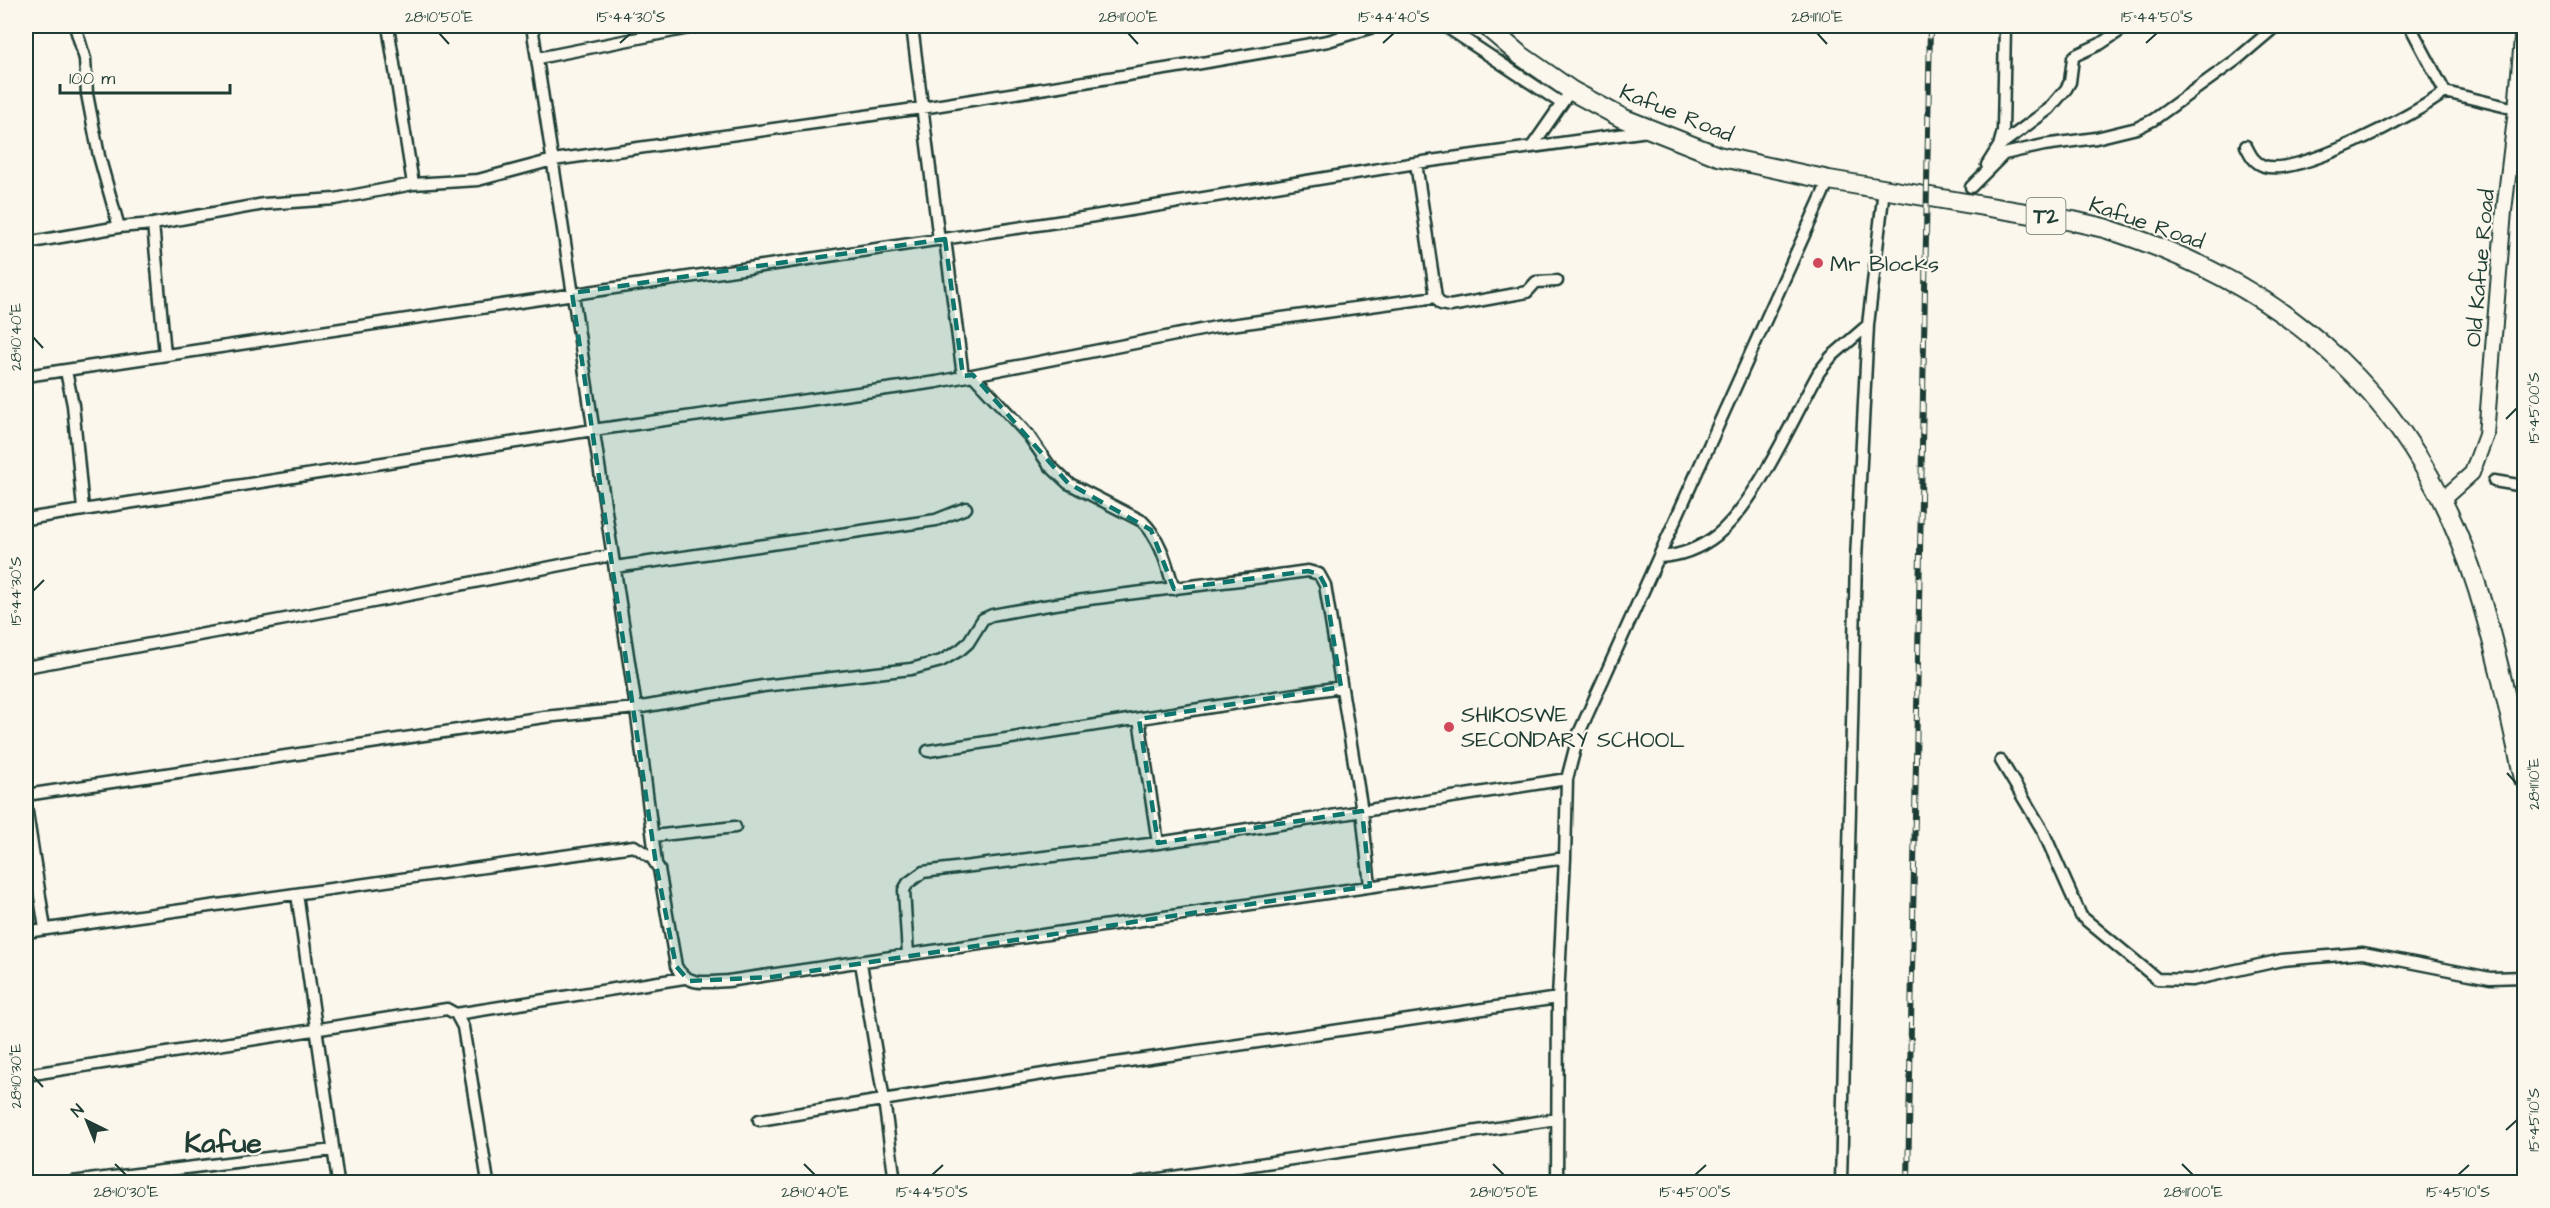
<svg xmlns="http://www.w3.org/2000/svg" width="2550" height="1208" font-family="'Architects Daughter',sans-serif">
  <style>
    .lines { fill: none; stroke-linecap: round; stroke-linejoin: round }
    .minor-casing { stroke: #1f3d34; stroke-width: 15 }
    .tertiary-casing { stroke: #1f3d34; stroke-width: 18 }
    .trunk-casing { stroke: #1f3d34; stroke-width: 22 }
    .minor { stroke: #fbf7ec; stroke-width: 10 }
    .tertiary { stroke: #fbf7ec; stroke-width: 14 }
    .trunk { stroke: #fbf7ec; stroke-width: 18 }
    .rail-casing { stroke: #1f3d34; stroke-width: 6 }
    .rail { stroke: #fbf7ec; stroke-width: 4; stroke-dasharray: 11; stroke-linecap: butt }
    .marked { fill: #0f766e; fill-opacity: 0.2; stroke: #0f766e; stroke-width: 4.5; stroke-dasharray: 12 8; stroke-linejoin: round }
    .ticks { fill: none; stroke: #1f3d34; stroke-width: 2 }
    .poi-dot { fill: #d1495b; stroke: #fbf7ec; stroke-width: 2 }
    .labels { text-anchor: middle; stroke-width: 4.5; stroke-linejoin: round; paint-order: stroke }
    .shield { fill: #fbf7ec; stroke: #61756b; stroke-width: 1.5 }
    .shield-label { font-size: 21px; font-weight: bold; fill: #1f3d34 }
    .street-label { font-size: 22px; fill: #1f3d34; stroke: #fbf7ec }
    .poi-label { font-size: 22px; fill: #1f3d34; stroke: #fbf7ec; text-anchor: start }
    .district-label { font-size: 28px; font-weight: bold; fill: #1f3d34; stroke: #fbf7ec }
    .neatline { fill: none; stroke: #1f3d34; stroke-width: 2 }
    .ticks-label { font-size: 15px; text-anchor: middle; fill: #1f3d34 }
  </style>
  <rect width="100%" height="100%" fill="#fbf7ec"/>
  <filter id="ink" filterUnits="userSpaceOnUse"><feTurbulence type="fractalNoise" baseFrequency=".0167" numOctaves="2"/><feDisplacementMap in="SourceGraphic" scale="12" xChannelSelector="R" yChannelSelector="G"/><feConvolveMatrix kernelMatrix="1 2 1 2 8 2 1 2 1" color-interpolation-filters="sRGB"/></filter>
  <g filter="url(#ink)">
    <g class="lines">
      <!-- minor casing -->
      <g class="minor-casing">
        <path id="minor" d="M75,26L85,59L87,94L99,156L119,227
          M388,26L413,184
          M532,26L636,708L656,863
          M912,26L939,240
          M1445,26L1561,103
          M2410,26L2445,92
          M538,58L699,26
          M1533,145L1565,99
          M1999,146L2049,109L2066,89L2070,82L2073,58L2076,55L2100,44L2127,26
          M2246,146C2250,154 2254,163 2264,166C2298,177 2416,114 2445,92L2524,111
          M2511,156L2524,158
          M1416,163L1436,297L1441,304L1450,306L1527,292L1536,282L1557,281
          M1987,165L1999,146L2003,131L2005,26
          M1971,187L2004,154L2044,145L2096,138L2137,128L2153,120L2236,60L2276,26
          M153,224L165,354
          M945,239L963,376
          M26,243L119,227L153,224L264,204L335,199L413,184L478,180L553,160L922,108L1190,65L1328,41L1376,26
          M66,371L73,405L83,509
          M973,375L1029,436L1049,465L1068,483L1142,521C1161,539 1167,565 1174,589
          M26,376L1070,220L1416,163L1648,131
          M2494,481L2524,486
          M26,519L593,430L937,382L1216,327L1436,297
          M1659,557C1681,556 1699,549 1717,535C1757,502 1793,418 1819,372L1831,357L1868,325
          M615,567L936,520L966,508
          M26,667L312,614L612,555
          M1139,719L1158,843
          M928,751L1341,687
          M2001,761L2043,831L2081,916L2157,979L2192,980L2282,960L2363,953L2490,978L2524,977
          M26,795L544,717L636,708L763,686L911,669L941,661L960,650L968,643L983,619L992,615C1096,595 1202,586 1308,571L1319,574L1325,585L1362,811L1370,886
          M26,806L45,929
          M653,836L735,827
          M297,894L338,1182
          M26,932L634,846L652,858L659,869L676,966C686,987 708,982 728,981L1565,858L1567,779L1579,733L1829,180
          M908,955L904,890L908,883L923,872L1158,843L1567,779
          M861,963L884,1100L895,1182
          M456,1014L684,978
          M26,1075L447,1009L456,1014L463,1027L488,1182
          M759,1120L1068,1070L1558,998
          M72,1182L333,1150
          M1140,1182L1557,1119
          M1557,1182L1558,998L1565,858
          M1841,1182L1856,559L1868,325L1884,189"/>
      </g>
      <!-- tertiary casing -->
      <g class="tertiary-casing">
        <path id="tertiary" d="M2443,499L2472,473L2486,435L2504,211L2516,110L2523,26"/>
      </g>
      <!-- trunk casing -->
      <g class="trunk-casing">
        <path id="trunk" d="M1486,26L1520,55L1572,91L1622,118L1718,156L1829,180L2073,221L2104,228C2291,286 2419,401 2478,590C2497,652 2510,716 2524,779"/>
      </g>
      <!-- minor -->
      <use href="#minor" class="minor"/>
      <!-- tertiary -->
      <use href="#tertiary" class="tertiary"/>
      <!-- trunk -->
      <use href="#trunk" class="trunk"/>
      <!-- rail casing -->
      <g class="rail-casing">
        <path id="rail" d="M1908,1182L1930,26"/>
      </g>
      <!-- rail -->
      <use href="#rail" class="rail"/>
    </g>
  </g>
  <!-- marked area -->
  <path class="marked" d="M945,239L963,376L973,375L1068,483L1151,530L1174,589L1308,571L1319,574L1325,585L1341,687L1139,719L1158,843L1362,811L1370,886L772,977L689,981L676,966L656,864L572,293Z"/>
  <!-- ticks -->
  <path class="ticks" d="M439,33L449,44M1128,33L1138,44M1817,33L1827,44M620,43L631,33M1383,43L1394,33M2146,43L2157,33M33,337L43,348M2506,419L2517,408M33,591L44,580M2507,773L2517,784M33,1076L43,1087M2506,1130L2517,1120M115,1164L126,1175M804,1164L815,1175M1493,1164L1504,1175M2182,1164L2193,1175M932,1175L943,1165M1695,1175L1706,1165M2458,1175L2469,1165"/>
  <!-- markers -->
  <g class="poi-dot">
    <circle cx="1818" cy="263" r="6"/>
    <circle cx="1449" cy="727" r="6"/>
  </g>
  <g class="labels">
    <!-- shield labels -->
    <rect class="shield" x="2026.5" y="198" width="39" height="36" rx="4.5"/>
    <g class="shield-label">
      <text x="2046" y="223">T2</text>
    </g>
    <!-- street labels -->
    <g class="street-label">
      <text transform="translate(1677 112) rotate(22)" y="8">Kafue Road</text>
      <text transform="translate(2147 222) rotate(19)" y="8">Kafue Road</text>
      <text transform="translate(2479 268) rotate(-85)" y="8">Old Kafue Road</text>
    </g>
    <!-- poi labels -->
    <g class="poi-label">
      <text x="1830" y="271">Mr Blocks</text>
      <text x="1461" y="722">SHIKOSWE<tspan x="1461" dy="25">SECONDARY SCHOOL</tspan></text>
    </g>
    <!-- district labels -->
    <g class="district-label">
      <text x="223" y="1152">Kafue</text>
    </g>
  </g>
  <!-- margin -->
  <rect width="2550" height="1208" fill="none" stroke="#fbf7ec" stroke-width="66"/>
  <!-- north arrow -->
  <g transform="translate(87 1121) rotate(317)" stroke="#fbf7ec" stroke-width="4.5" paint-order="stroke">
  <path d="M0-4.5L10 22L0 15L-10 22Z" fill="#1f3d34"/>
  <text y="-9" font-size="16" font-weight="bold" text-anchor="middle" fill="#1f3d34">N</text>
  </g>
  <!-- scale -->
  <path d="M60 84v9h170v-9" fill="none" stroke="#1f3d34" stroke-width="3"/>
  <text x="69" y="84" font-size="18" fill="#1f3d34" stroke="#fbf7ec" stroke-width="4.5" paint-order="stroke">100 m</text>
  <rect x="33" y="33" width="2484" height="1142" class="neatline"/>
  <g class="ticks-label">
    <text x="439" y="22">28°10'50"E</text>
    <text x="631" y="22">15°44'30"S</text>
    <text x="1128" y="22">28°11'00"E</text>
    <text x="1394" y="22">15°44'40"S</text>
    <text x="1817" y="22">28°11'10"E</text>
    <text x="2157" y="22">15°44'50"S</text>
    <text transform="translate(16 337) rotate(-90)" y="5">28°10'40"E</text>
    <text transform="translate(2534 408) rotate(-90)" y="5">15°45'00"S</text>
    <text transform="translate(16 591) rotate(-90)" y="5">15°44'30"S</text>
    <text transform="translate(2534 784) rotate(-90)" y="5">28°11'10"E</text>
    <text transform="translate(16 1076) rotate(-90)" y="5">28°10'30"E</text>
    <text transform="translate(2534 1120) rotate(-90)" y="5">15°45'10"S</text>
    <text x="126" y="1197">28°10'30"E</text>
    <text x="815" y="1197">28°10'40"E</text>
    <text x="932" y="1197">15°44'50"S</text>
    <text x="1504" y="1197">28°10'50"E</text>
    <text x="1695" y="1197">15°45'00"S</text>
    <text x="2193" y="1197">28°11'00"E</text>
    <text x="2458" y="1197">15°45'10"S</text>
  </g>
</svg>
